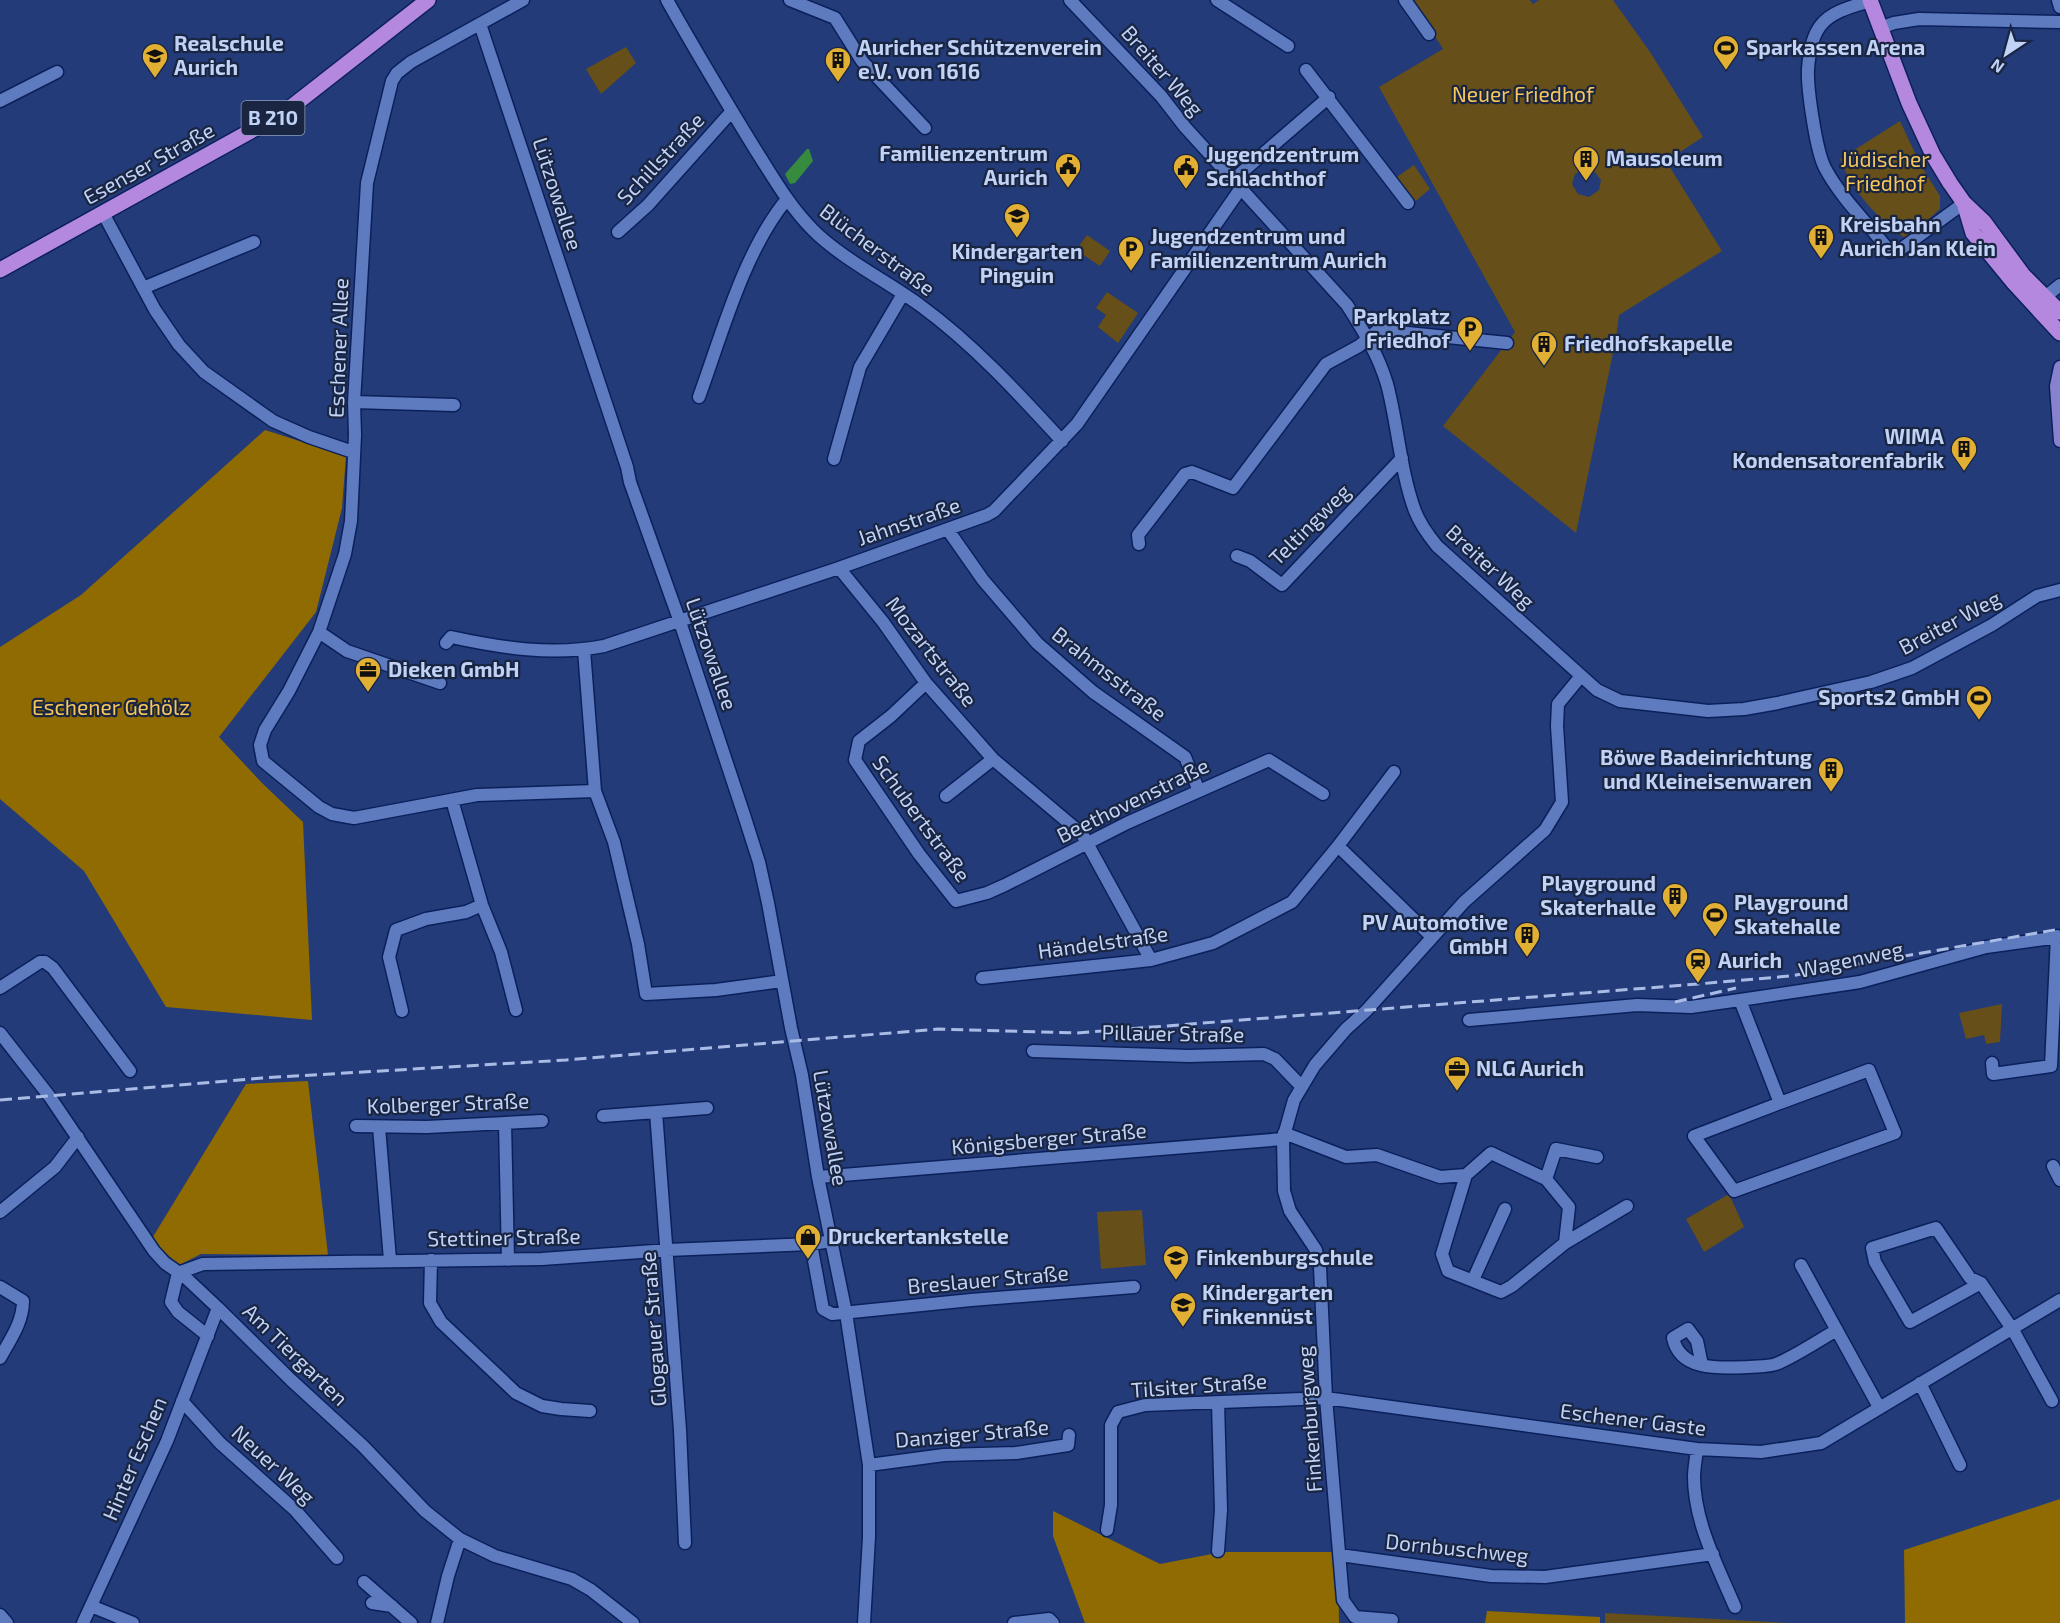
<svg xmlns="http://www.w3.org/2000/svg" width="2060" height="1623" font-family="'Exo 2',sans-serif">
  <style>
    .green { fill: #664f18; fill-rule: evenodd }
    .forest { fill: #8f6b01 }
    .water { fill: #368b3e }
    .lines { fill: none; stroke-linecap: round; stroke-linejoin: round }
    .street-casing { stroke: #0b205b; stroke-width: 15 }
    .secondary-casing { stroke: #0b205b; stroke-width: 15 }
    .primary-casing { stroke: #0b205b; stroke-width: 18 }
    .street { stroke: #5d7bbe; stroke-width: 12 }
    .secondary { stroke: #8881ce; stroke-width: 12 }
    .primary { stroke: #b388de; stroke-width: 15 }
    .rail { stroke: #aabce5; stroke-width: 3; stroke-dasharray: 12 6; stroke-linecap: butt }
    .labels { text-anchor: middle; stroke-width: 4.5; stroke-linejoin: round; paint-order: stroke }
    .shield { fill: #192541; stroke: #8f9ec0; stroke-width: 1.5 }
    .shield-label { font-size: 20px; font-weight: bold; fill: #c1d2f7 }
    .poi-label { font-size: 21px; font-weight: bold; fill: #c1d2f7; stroke: #192541; text-anchor: start }
    .street-label { font-size: 21px; fill: #c1d2f7; stroke: #192541 }
    .park-label { font-size: 21px; fill: #f6c65a; stroke: #192541 }
  </style>
  <rect width="100%" height="100%" fill="#233b79"/>
  <!-- green -->
  <path class="green" d="M1412,0H1530L1533,4L1539,0H1613L1650,52L1703,137L1666,161L1722,251L1619,315L1616,338L1576,533L1443,426L1515,332L1379,87L1443,49ZM1583,169L1594,171L1601,180L1599,190L1589,197L1578,194L1572,184L1575,174Z
    M626,47L636,63L601,94L586,69Z
    M1900,121L1920,164L1940,196V209L1906,239C1877,217 1854,194 1840,159Z
    M1414,165L1430,189L1412,204L1394,179Z
    M1087,235L1110,251L1100,266L1076,250Z
    M1107,292L1138,313L1118,343L1098,327L1106,315L1096,308Z
    M2002,1004L2000,1042L1986,1044L1984,1035L1966,1039L1959,1013Z
    M1729,1194L1744,1227L1704,1252L1686,1219Z
    M1142,1210L1146,1265L1101,1269L1097,1212Z
    M1605,1613L1789,1623H1605Z"/>
  <!-- forest -->
  <path class="forest" d="M265,430L346,456L342,508L316,612L219,737L262,783L303,822L312,1020L166,1007L84,871L0,799V647L81,595Z
    M308,1081L328,1255L201,1254L179,1265L151,1240L246,1084Z
    M2060,1499V1623H1905L1904,1550Z
    M1053,1511L1160,1564L1222,1552H1338L1339,1623H1085L1053,1536Z
    M1487,1611L1600,1617V1623H1485Z"/>
  <!-- water -->
  <path class="water" d="M807,149H809L813,161L795,183L790,184L785,174Z"/>
  <g class="lines">
    <!-- street casing -->
    <g class="street-casing">
      <path id="street" d="M523,0L411,62L397,73L392,81L367,183L354,402L355,435L351,521L345,554L319,632L289,691L265,730L260,745L263,761L319,807L332,814L354,818L477,795L595,791
        M667,0C695,50 725,100 755,149C773,177 789,206 813,230C842,259 887,281 921,306C973,344 1018,393 1062,441
        M790,0L835,18L862,61L925,128
        M1070,0L1161,96L1185,127L1347,305C1363,330 1378,354 1387,384C1398,425 1400,470 1415,511C1420,524 1428,535 1437,546L1597,690L1620,701L1708,711L1744,709L1778,703L1871,682L1912,668L1992,625L2037,596L2060,590
        M1217,0L1288,46
        M1405,0L1429,34
        M2058,0L2060,7
        M1870,1C1854,6 1832,11 1821,25C1812,36 1809,55 1808,69C1807,88 1816,151 1825,168C1842,200 1869,224 1890,252L1901,249L1964,203
        M480,24L627,467L630,482L680,622L744,815L759,862L768,903L791,1028L802,1075L818,1177L846,1313L869,1465V1537L864,1623
        M1880,28L1894,23L1919,19L2060,22
        M1306,70L1408,203
        M0,101L57,72
        M1234,179L1329,97
        M103,213L155,310L179,345L204,372L273,421L309,437L353,452
        M618,232L648,205L732,111
        M143,288L254,242
        M2045,297L2060,285
        M699,397C722,334 744,251 787,199
        M354,402L454,405
        M834,459L860,367L903,294
        M948,530L983,580L1037,643L1093,692L1185,757L1199,791
        M1139,544L1138,535L1185,474L1192,472L1233,488L1326,364L1359,346L1378,330L1507,343
        M1237,556L1250,561L1282,585L1402,458
        M839,568L883,622L926,683L993,759L1082,834L1151,960
        M319,632L347,651L440,683
        M446,643L451,637C502,648 552,656 604,646L839,568L987,515L994,511L1077,424L1241,188
        M584,650L595,791L614,842L638,944L646,994L716,990L782,981
        M926,683L891,716L859,741L855,760L919,854L956,901L987,893L1005,885L1127,823L1269,760L1323,794
        M946,796L993,759
        M452,800L482,905L501,952L516,1010
        M1338,846L1394,772
        M982,978L1151,960L1213,943L1292,902L1338,846L1432,937
        M0,988L40,962H45L53,968L130,1071
        M1740,1000L1780,1103L1694,1136L1734,1191L1895,1133L1869,1070L1780,1103
        M402,1011L389,957L396,930L426,919L466,912L482,905
        M1469,1020L1637,1005L1691,1007L1740,1000L1860,982L1986,947L2060,937
        M0,1033L50,1097L154,1251L165,1263L185,1277L218,1308L291,1380L363,1446L425,1511L460,1539L495,1556L572,1579L591,1590L633,1623
        M1033,1051L1189,1056L1264,1054L1275,1059L1301,1086
        M1992,1063L1993,1074L2051,1066L2057,936
        M603,1116L656,1112
        M505,1123L508,1260
        M356,1126L427,1127L542,1121
        M379,1127L390,1260
        M1284,1133L1346,1157L1377,1155L1440,1177L1466,1175L1442,1254L1448,1271L1501,1292L1512,1286L1565,1243L1627,1206
        M2053,1166L2060,1180
        M1466,1175L1491,1153L1546,1179L1569,1207L1565,1243
        M818,1177L1283,1139
        M1546,1179L1556,1149L1597,1157
        M0,1212L55,1167L78,1137
        M811,1244L823,1309L832,1314L971,1300L1134,1287
        M431,1260L430,1303L441,1322L516,1393L542,1406L561,1409L590,1411
        M1801,1265L1879,1407
        M1473,1280L1505,1209
        M1981,1283L1910,1322L1875,1262L1872,1248L1936,1228L1970,1278L1981,1283L2013,1330L2052,1401
        M0,1287L23,1301C23,1322 10,1340 0,1358
        M208,1336L178,1312L171,1302L178,1273L203,1264L542,1259L668,1250L811,1244L832,1241
        M1702,1365L1697,1341L1688,1329L1673,1338C1680,1372 1722,1368 1748,1367C1756,1366 1768,1367 1776,1364C1794,1357 1819,1340 1837,1330
        M1920,1383L1960,1465
        M182,1401L220,1443L295,1510L337,1558
        M1218,1403L1221,1510L1218,1551
        M1697,1449C1696,1459 1694,1468 1694,1477C1694,1522 1718,1567 1735,1607
        M869,1465L944,1455L1016,1453L1068,1445L1069,1435
        M1107,1530L1111,1505V1425L1118,1412L1145,1405L1326,1398L1697,1449L1761,1452L1821,1443L2060,1300
        M685,1543L680,1430L656,1112L707,1108
        M1340,1555L1491,1576L1545,1577L1713,1554
        M364,1582L411,1623
        M372,1603L392,1606
        M91,1606L133,1623
        M0,1615L7,1623
        M1392,1620L1355,1617L1343,1600L1326,1398L1320,1267L1316,1250L1290,1211L1284,1191L1283,1139L1294,1100L1315,1065L1346,1029L1366,1011L1464,902L1545,830L1562,802L1557,726L1558,704L1581,676
        M83,1623L167,1441L218,1308
        M437,1623L448,1576L460,1539
        M1014,1623L1049,1619L1053,1623"/>
    </g>
    <!-- secondary casing -->
    <g class="secondary-casing">
      <path id="secondary" d="M2060,367L2056,386L2060,441"/>
    </g>
    <!-- primary casing -->
    <g class="primary-casing">
      <path id="primary" d="M1870,0L1909,103L1933,155L1950,183L1964,203L1984,222L2023,275L2060,312
        M1965,206L1973,233L2014,283L2060,333
        M0,270L285,112L428,0"/>
    </g>
    <!-- street -->
    <use href="#street" class="street"/>
    <!-- secondary -->
    <use href="#secondary" class="secondary"/>
    <!-- primary -->
    <use href="#primary" class="primary"/>
    <!-- rail -->
    <path class="rail" d="M1675,1002L1736,988
      M0,1100L262,1078L566,1060L938,1029L1077,1033L1698,984L1790,976L2060,929"/>
  </g>
  <!-- icons -->
  <defs>
    <g id="stadium-pin" transform="scale(1.35)"><path d="M0 17L-7.5 6A9.5 9.5 0 1 1 7.5 6Z" fill="#e1af34" stroke="#192541"/><path d="M0-5a6.5 5 0 1 0 0 10a6.5 5 0 1 0 0-10ZM-3.5-1.8h7v3.6h-7Z" fill="#111"/></g>
    <g id="school-pin" transform="scale(1.35)"><path d="M0 17L-7.5 6A9.5 9.5 0 1 1 7.5 6Z" fill="#e1af34" stroke="#192541"/><path d="M0-5L7-2L0 1L-7-2ZM-4 1L0 2.5L4 1V4Q0 6-4 4Z" fill="#111"/></g>
    <g id="building-pin" transform="scale(1.35)"><path d="M0 17L-7.5 6A9.5 9.5 0 1 1 7.5 6Z" fill="#e1af34" stroke="#192541"/><path d="M-4-6H4V6H1V3H-1V6H-4ZM-2.5-4.3h1.7v1.8h-1.7ZM.8-4.3h1.7v1.8H.8ZM-2.5-1h1.7V.8h-1.7ZM.8-1h1.7V.8H.8Z" fill="#111"/></g>
    <g id="civic-pin" transform="scale(1.35)"><path d="M0 17L-7.5 6A9.5 9.5 0 1 1 7.5 6Z" fill="#e1af34" stroke="#192541"/><path d="M-.6-6.5H3V-4.5H.6V-3L4-1V1h2V6H-6V1h2V-1L-.6-3ZM-1.2 2.5V6h2.4V2.5Z" fill="#111"/></g>
    <g id="parking-pin" transform="scale(1.35)"><path d="M0 17L-7.5 6A9.5 9.5 0 1 1 7.5 6Z" fill="#e1af34" stroke="#192541"/><path d="M-3.5-5.5H1a3.5 3.5 0 0 1 0 7H-1V5.5H-3.5ZM-1-3.4V-.6H.8a1.4 1.4 0 0 0 0-2.8Z" fill="#111"/></g>
    <g id="office-pin" transform="scale(1.35)"><path d="M0 17L-7.5 6A9.5 9.5 0 1 1 7.5 6Z" fill="#e1af34" stroke="#192541"/><path d="M-6-3h4V-5.5h4V-3h4V5H-6ZM-1-4.5V-3h2v-1.5ZM-6 0V1H6V0Z" fill="#111"/></g>
    <g id="station-pin" transform="scale(1.35)"><path d="M0 17L-7.5 6A9.5 9.5 0 1 1 7.5 6Z" fill="#e1af34" stroke="#192541"/><path d="M-3-6H3Q5-6 5-4V2Q5 4 3 4L4.5 6H3L1.5 4h-3L-3 6H-4.5L-3 4Q-5 4-5 2V-4Q-5-6-3-6ZM-3.5-4v3h7v-3ZM-3.5 1v1.5H-2V1ZM2 1v1.5H3.5V1Z" fill="#111"/></g>
    <g id="shop-pin" transform="scale(1.35)"><path d="M0 17L-7.5 6A9.5 9.5 0 1 1 7.5 6Z" fill="#e1af34" stroke="#192541"/><path d="M-5-2.5h2.3a2.7 3.5 0 0 1 5.4 0H5L5.5 6h-11ZM-1.5-2.5h3a1.5 2.3 0 0 0-3 0Z" fill="#111"/></g>
  </defs>
  <g fill-rule="evenodd">
    <use href="#stadium-pin" x="1726" y="48"/>
    <use href="#school-pin" x="155" y="56"/>
    <use href="#building-pin" x="838" y="60"/>
    <use href="#building-pin" x="1586" y="159"/>
    <use href="#civic-pin" x="1068" y="166"/>
    <use href="#civic-pin" x="1186" y="167"/>
    <use href="#school-pin" x="1017" y="216"/>
    <use href="#building-pin" x="1821" y="237"/>
    <use href="#parking-pin" x="1131" y="249"/>
    <use href="#parking-pin" x="1470" y="329"/>
    <use href="#building-pin" x="1544" y="344"/>
    <use href="#building-pin" x="1964" y="449"/>
    <use href="#office-pin" x="368" y="670"/>
    <use href="#stadium-pin" x="1979" y="698"/>
    <use href="#building-pin" x="1831" y="770"/>
    <use href="#building-pin" x="1675" y="896"/>
    <use href="#stadium-pin" x="1715" y="915"/>
    <use href="#building-pin" x="1527" y="935"/>
    <use href="#station-pin" x="1698" y="961"/>
    <use href="#office-pin" x="1457" y="1069"/>
    <use href="#shop-pin" x="808" y="1237"/>
    <use href="#school-pin" x="1176" y="1258"/>
    <use href="#school-pin" x="1183" y="1305"/>
  </g>
  <g class="labels">
    <!-- shield labels -->
    <rect class="shield" x="241.5" y="101" width="63" height="34" rx="4.5"/>
    <g class="shield-label">
      <text x="273" y="125">B 210</text>
    </g>
    <!-- poi labels -->
    <g class="poi-label">
      <text x="174" y="51">Realschule<tspan x="174" dy="24">Aurich</tspan></text>
      <text x="858" y="55">Auricher Schützenverein<tspan x="858" dy="24">e.V. von 1616</tspan></text>
      <text x="1746" y="55">Sparkassen Arena</text>
      <text x="1048" y="161" text-anchor="end">Familienzentrum<tspan x="1048" dy="24">Aurich</tspan></text>
      <text x="1206" y="162">Jugendzentrum<tspan x="1206" dy="24">Schlachthof</tspan></text>
      <text x="1606" y="166">Mausoleum</text>
      <text x="1840" y="232">Kreisbahn<tspan x="1840" dy="24">Aurich Jan Klein</tspan></text>
      <text x="1150" y="244">Jugendzentrum und<tspan x="1150" dy="24">Familienzentrum Aurich</tspan></text>
      <text x="1017" y="259" text-anchor="middle">Kindergarten<tspan x="1017" dy="24">Pinguin</tspan></text>
      <text x="1450" y="324" text-anchor="end">Parkplatz<tspan x="1450" dy="24">Friedhof</tspan></text>
      <text x="1564" y="351">Friedhofskapelle</text>
      <text x="1944" y="444" text-anchor="end">WIMA<tspan x="1944" dy="24">Kondensatorenfabrik</tspan></text>
      <text x="388" y="677">Dieken GmbH</text>
      <text x="1960" y="705" text-anchor="end">Sports2 GmbH</text>
      <text x="1812" y="765" text-anchor="end">Böwe Badeinrichtung<tspan x="1812" dy="24">und Kleineisenwaren</tspan></text>
      <text x="1656" y="891" text-anchor="end">Playground<tspan x="1656" dy="24">Skaterhalle</tspan></text>
      <text x="1734" y="910">Playground<tspan x="1734" dy="24">Skatehalle</tspan></text>
      <text x="1508" y="930" text-anchor="end">PV Automotive<tspan x="1508" dy="24">GmbH</tspan></text>
      <text x="1718" y="968">Aurich</text>
      <text x="1476" y="1076">NLG Aurich</text>
      <text x="828" y="1244">Druckertankstelle</text>
      <text x="1196" y="1265">Finkenburgschule</text>
      <text x="1202" y="1300">Kindergarten<tspan x="1202" dy="24">Finkennüst</tspan></text>
    </g>
    <!-- street labels -->
    <g class="street-label">
      <text transform="translate(1162 71) rotate(49)" y="7">Breiter Weg</text>
      <text transform="translate(661 159) rotate(-47)" y="7">Schillstraße</text>
      <text transform="translate(149 164) rotate(-29)" y="7">Esenser Straße</text>
      <text transform="translate(557 194) rotate(72)" y="7">Lützowallee</text>
      <text transform="translate(877 250) rotate(37)" y="7">Blücherstraße</text>
      <text transform="translate(339 348) rotate(-88)" y="7">Eschener Allee</text>
      <text transform="translate(909 522) rotate(-19)" y="7">Jahnstraße</text>
      <text transform="translate(1310 525) rotate(-45)" y="7">Teltingweg</text>
      <text transform="translate(1490 567) rotate(43)" y="7">Breiter Weg</text>
      <text transform="translate(1950 623) rotate(-28)" y="7">Breiter Weg</text>
      <text transform="translate(931 652) rotate(52)" y="7">Mozartstraße</text>
      <text transform="translate(711 654) rotate(71)" y="7">Lützowallee</text>
      <text transform="translate(1109 674) rotate(38)" y="7">Brahmsstraße</text>
      <text transform="translate(1133 801) rotate(-26)" y="7">Beethovenstraße</text>
      <text transform="translate(921 819) rotate(54)" y="7">Schubertstraße</text>
      <text transform="translate(1103 943) rotate(-8)" y="7">Händelstraße</text>
      <text transform="translate(1851 960) rotate(-12)" y="7">Wagenweg</text>
      <text transform="translate(1173 1034) rotate(1)" y="7">Pillauer Straße</text>
      <text transform="translate(448 1104) rotate(-2)" y="7">Kolberger Straße</text>
      <text transform="translate(830 1128) rotate(80)" y="7">Lützowallee</text>
      <text transform="translate(1049 1139) rotate(-5)" y="7">Königsberger Straße</text>
      <text transform="translate(504 1238) rotate(-1)" y="7">Stettiner Straße</text>
      <text transform="translate(988 1280) rotate(-5)" y="7">Breslauer Straße</text>
      <text transform="translate(654 1329) rotate(-94)" y="7">Glogauer Straße</text>
      <text transform="translate(295 1355) rotate(44)" y="7">Am Tiergarten</text>
      <text transform="translate(1199 1386) rotate(-4)" y="7">Tilsiter Straße</text>
      <text transform="translate(1310 1419) rotate(-94)" y="7">Finkenburgweg</text>
      <text transform="translate(1633 1420) rotate(7)" y="7">Eschener Gaste</text>
      <text transform="translate(972 1434) rotate(-5)" y="7">Danziger Straße</text>
      <text transform="translate(135 1459) rotate(-67)" y="7">Hinter Eschen</text>
      <text transform="translate(273 1465) rotate(43)" y="7">Neuer Weg</text>
      <text transform="translate(1457 1549) rotate(6)" y="7">Dornbuschweg</text>
    </g>
    <!-- park labels -->
    <g class="park-label">
      <text x="1523" y="102">Neuer Friedhof</text>
      <text x="1885" y="167">Jüdischer<tspan x="1885" dy="24">Friedhof</tspan></text>
      <text x="111" y="715">Eschener Gehölz</text>
    </g>
  </g>
  <!-- north arrow -->
  <g transform="translate(2006 54) rotate(216)" stroke="#192541" stroke-width="4.5" paint-order="stroke">
  <path d="M0-4.5L10 22L0 15L-10 22Z" fill="#c1d2f7"/>
  <text y="-9" font-size="16" font-weight="bold" text-anchor="middle" fill="#c1d2f7">N</text>
  </g>
</svg>
